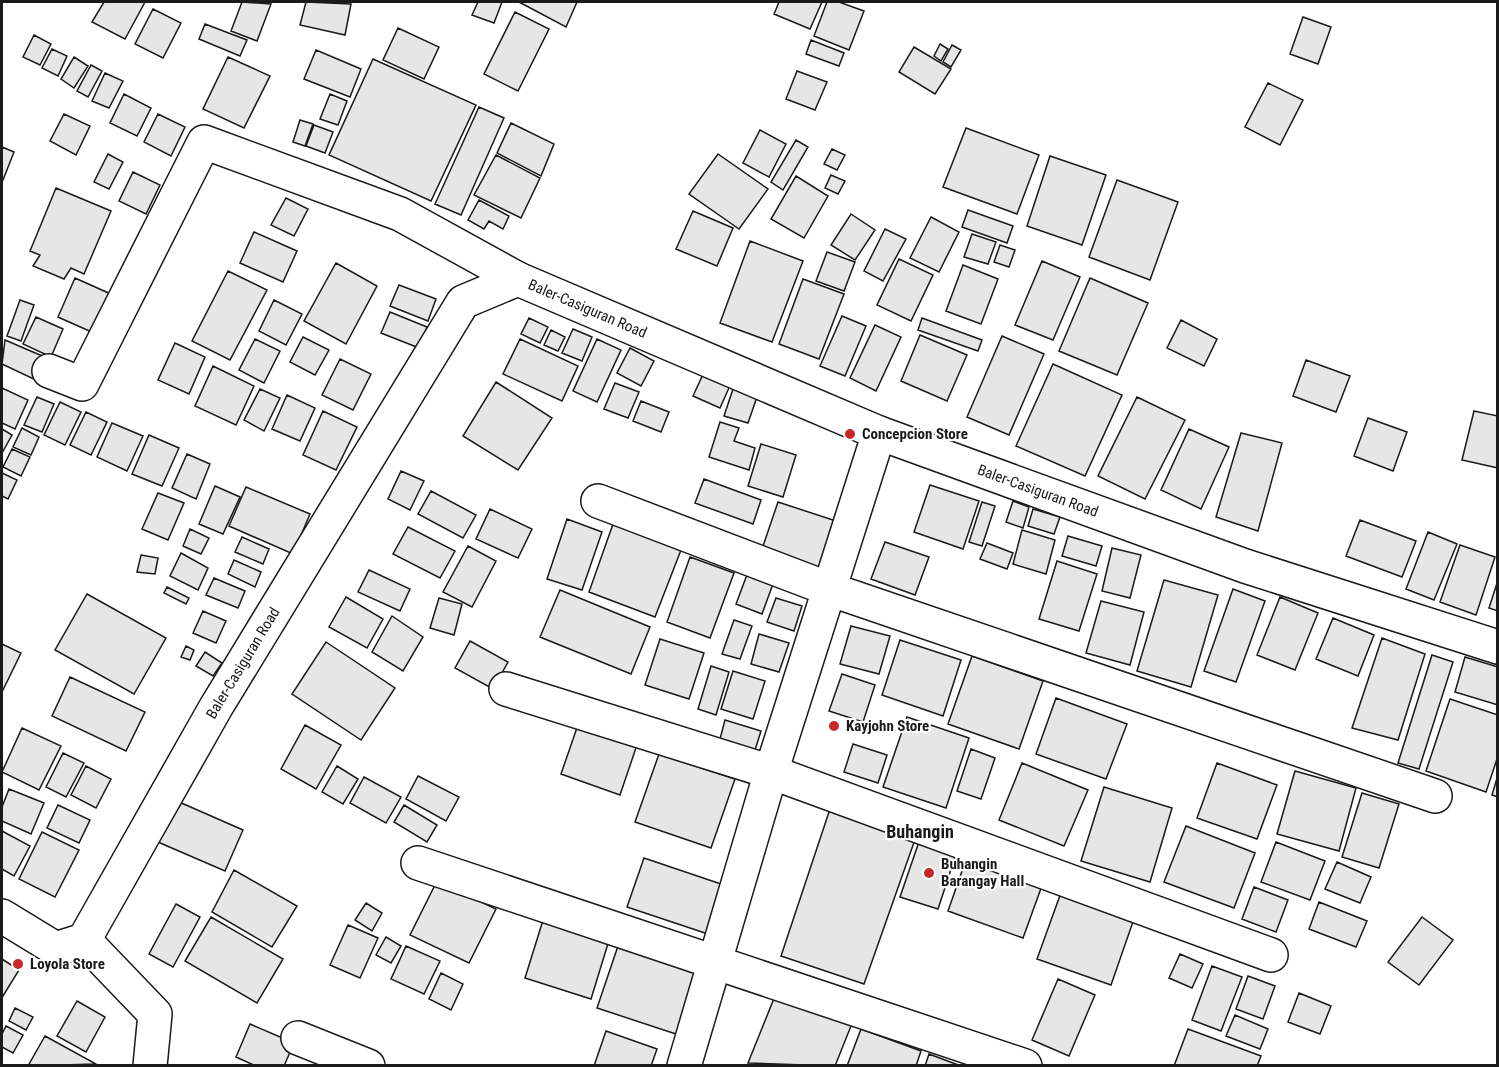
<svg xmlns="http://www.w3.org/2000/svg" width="1499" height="1067" font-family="'Roboto Condensed',sans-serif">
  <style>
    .building { fill: #e6e6e6; stroke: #1a1a1a; stroke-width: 1.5 }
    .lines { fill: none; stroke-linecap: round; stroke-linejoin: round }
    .minor-casing { stroke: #1a1a1a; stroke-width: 36 }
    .major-casing { stroke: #1a1a1a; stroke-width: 36 }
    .minor { stroke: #fff; stroke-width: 33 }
    .major { stroke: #fff; stroke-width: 33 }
    .poi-dot { fill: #c62828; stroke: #fff; stroke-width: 2 }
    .labels { text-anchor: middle; stroke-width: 4.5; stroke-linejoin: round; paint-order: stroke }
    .street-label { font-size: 15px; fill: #1a1a1a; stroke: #fff }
    .poi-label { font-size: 15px; font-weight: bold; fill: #1a1a1a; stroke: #fff; text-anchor: start }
    .quarter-label { font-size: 18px; font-weight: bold; fill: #1a1a1a; stroke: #fff }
  </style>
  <rect width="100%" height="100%" fill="#fff"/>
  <!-- building -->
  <path class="building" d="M104,2H145L125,39L92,22Z
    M242,2L271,4L257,41L231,31Z
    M306,2L351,4L345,35L300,25Z
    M478,2H502L494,23L472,15Z
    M519,2H577L566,27Z
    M779,2H822L810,29L774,14Z
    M827,2H839L864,11L849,50L814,36Z
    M153,9L181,23L163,58L135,44Z
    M515,12L549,29L518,91L484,74Z
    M1303,17L1331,27L1318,64L1290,54Z
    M205,24L247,40L240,56L199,39Z
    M398,28L439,47L424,79L383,60Z
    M34,35L51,44L40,65L23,57Z
    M811,40L844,53L839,66L806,54Z
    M940,44L948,49L941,61L934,56Z
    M952,45L961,50L951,67L943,62Z
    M914,47L951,69L935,94L899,72Z
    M52,49L67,56L58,76L42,68Z
    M316,50L361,69L350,97L304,79Z
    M74,57L88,66L74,88L61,79Z
    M228,57L270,76L244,128L203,109Z
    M373,59L476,105L431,201L329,155Z
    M91,65L102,71L88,97L77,91Z
    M797,71L827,82L815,110L786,99Z
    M105,73L123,81L109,108L92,101Z
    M1268,83L1303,100L1280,145L1245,127Z
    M124,94L151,108L137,136L110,123Z
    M330,94L347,101L338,125L320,119Z
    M479,107L504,118L461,215L435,204Z
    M64,114L90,126L76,155L50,141Z
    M158,114L185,127L171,156L144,142Z
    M300,120L313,124L305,146L293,142Z
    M511,123L554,144L541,176L497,153Z
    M314,125L333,132L325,153L306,146Z
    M966,128L1039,155L1017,214L943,187Z
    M760,130L786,144L769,177L743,163Z
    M796,140L808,147L783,190L771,182Z
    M2,147L14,152L3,180L2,179Z
    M832,149L845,155L837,170L824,164Z
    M108,154L123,162L109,189L94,182Z
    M718,154L768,189L739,229L689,194Z
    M496,155L540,178L521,218L474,195Z
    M1050,156L1106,175L1082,245L1027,226Z
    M133,172L160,185L146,214L119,201Z
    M831,175L845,181L838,194L825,188Z
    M796,176L828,196L804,238L771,219Z
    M1117,180L1178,202L1150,280L1089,257Z
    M56,188L111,211L84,274L71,268L64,279L33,266L40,255L30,251Z
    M286,198L308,209L294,236L271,225Z
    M479,200L509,216L503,229L489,221L484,229L468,220Z
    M968,210L1013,226L1007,243L962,227Z
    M693,211L733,228L717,266L676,249Z
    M851,214L875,230L855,260L831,245Z
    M931,217L959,232L939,272L910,258Z
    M885,229L906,239L883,281L864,271Z
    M254,232L297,251L283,282L240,263Z
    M972,234L996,242L988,264L964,257Z
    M750,241L803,261L772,342L720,323Z
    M1000,245L1015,250L1009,267L994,262Z
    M827,252L855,262L844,291L816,281Z
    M899,259L933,275L911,321L877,305Z
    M1042,261L1080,277L1053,340L1015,325Z
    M336,263L377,286L346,344L304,321Z
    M963,265L998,279L981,324L946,311Z
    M228,271L267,290L230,360L192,341Z
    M75,278L113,295L96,334L58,317Z
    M1090,278L1148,303L1117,375L1059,351Z
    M803,279L844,294L819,359L779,344Z
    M399,285L436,299L428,321L390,306Z
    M20,300L34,305L21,341L7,336Z
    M274,300L302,314L286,345L259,331Z
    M390,312L427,327L419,348L381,333Z
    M842,316L866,326L845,376L820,366Z
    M36,317L63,329L51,357L23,344Z
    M529,318L548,327L540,343L521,334Z
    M922,318L982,340L978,351L918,330Z
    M1181,320L1217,339L1204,366L1167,348Z
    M875,325L901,337L876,391L850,378Z
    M573,329L592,337L582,361L562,353Z
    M551,330L565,337L558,351L544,345Z
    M920,335L967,355L947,401L901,381Z
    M1002,336L1044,354L1009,435L967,417Z
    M303,337L329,350L315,375L290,362Z
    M255,339L280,351L264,383L239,370Z
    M520,339L578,366L562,401L503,374Z
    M597,339L621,350L597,402L573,391Z
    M5,340L47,358L40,382L2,364Z
    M175,343L205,357L189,394L158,380Z
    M630,348L654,361L641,386L617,373Z
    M340,359L371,374L353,410L322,395Z
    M1306,360L1350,376L1336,412L1293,396Z
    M1053,364L1122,395L1085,476L1016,446Z
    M213,366L254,386L236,425L195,406Z
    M705,370L732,381L720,408L693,396Z
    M496,382L552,418L518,470L463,436Z
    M615,383L639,392L628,418L604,409Z
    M735,383L759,391L748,423L724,416Z
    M2,388L28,400L15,429L2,423Z
    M260,389L280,398L264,431L244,420Z
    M287,395L315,408L300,441L272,429Z
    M37,397L54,404L42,432L24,425Z
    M1137,397L1185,420L1145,499L1098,476Z
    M641,401L669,412L661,432L633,421Z
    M60,402L81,412L65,445L44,435Z
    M323,411L357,427L336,470L303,455Z
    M1474,411L1498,416V468L1462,460Z
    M86,412L107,422L91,455L70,445Z
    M1368,418L1407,432L1393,471L1354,456Z
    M720,422L739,428L734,441L755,448L749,470L709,457Z
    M112,423L143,436L127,471L97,457Z
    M22,428L39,437L31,455L13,447Z
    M2,429L12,435L2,453Z
    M1189,429L1229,447L1201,509L1161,490Z
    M1241,433L1282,443L1258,531L1216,517Z
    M149,435L179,448L162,486L132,474Z
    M761,444L796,455L783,497L748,486Z
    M12,449L30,457L21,476L3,467Z
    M187,454L210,464L196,499L172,488Z
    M401,471L424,481L410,510L388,499Z
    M2,473L17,480L8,499L2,496Z
    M704,479L761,500L753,524L695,503Z
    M930,485L979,501L963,549L914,532Z
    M215,486L240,497L223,534L199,524Z
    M246,487L310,514L293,554L229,526Z
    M431,491L476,515L463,538L418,514Z
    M158,493L184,503L168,540L142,529Z
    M1013,501L1029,507L1023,528L1006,522Z
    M778,502L839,522L823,569L762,549Z
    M982,502L995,506L982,546L969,542Z
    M490,509L532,529L518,558L476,539Z
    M1033,509L1060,517L1054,534L1028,526Z
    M567,519L602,532L582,590L547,579Z
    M1360,520L1416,541L1402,577L1346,556Z
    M613,524L681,550L655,617L589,592Z
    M408,527L455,551L440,578L393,554Z
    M190,529L209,538L201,554L183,546Z
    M1022,530L1055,540L1046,574L1013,564Z
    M1428,532L1457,544L1434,600L1406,589Z
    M1068,536L1102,546L1096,566L1062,556Z
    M242,537L269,549L263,564L235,552Z
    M885,542L929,557L915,595L871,579Z
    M987,543L1013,553L1007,569L980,559Z
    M1460,545L1495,557L1476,615L1440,602Z
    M468,546L496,561L472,607L443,592Z
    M1112,548L1141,555L1130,598L1102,591Z
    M181,553L208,568L198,590L170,576Z
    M141,555L158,558L155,574L137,572Z
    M690,557L734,573L710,638L667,622Z
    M234,560L261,572L255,587L228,574Z
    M1057,561L1097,574L1079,631L1039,619Z
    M751,564L777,573L762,614L736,604Z
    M369,570L410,589L400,611L358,592Z
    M214,578L245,591L238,608L206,595Z
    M1164,580L1218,595L1191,687L1137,671Z
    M1498,580V611L1489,608Z
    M167,587L189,598L186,604L164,593Z
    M1233,589L1265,601L1236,682L1204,671Z
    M560,590L650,627L631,674L540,637Z
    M87,594L166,638L134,694L55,650Z
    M346,597L383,619L367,648L329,627Z
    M1280,597L1318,613L1295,670L1257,655Z
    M439,598L462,604L454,635L430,628Z
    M776,598L802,606L794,631L767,622Z
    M1101,601L1144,612L1130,665L1086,653Z
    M203,611L226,621L216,643L193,633Z
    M392,616L423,637L403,671L372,652Z
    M1333,618L1374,635L1358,676L1316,659Z
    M734,620L752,626L740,659L722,654Z
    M851,626L890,636L879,674L840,664Z
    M759,634L789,643L779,672L751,664Z
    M1382,638L1425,654L1398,740L1352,728Z
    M660,639L704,653L689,699L645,685Z
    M900,640L961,660L943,716L882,695Z
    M470,641L508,662L493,689L455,668Z
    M326,642L395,688L361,740L292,694Z
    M2,644L21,653L2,692Z
    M186,646L194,650L190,660L181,657Z
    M205,652L222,663L213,676L196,666Z
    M1432,655L1453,662L1419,769L1398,763Z
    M972,656L1043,681L1019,749L948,724Z
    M1465,657L1498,667V705L1455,692Z
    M711,666L729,672L716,715L698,709Z
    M733,671L765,681L753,719L721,709Z
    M842,674L875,685L863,722L829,711Z
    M70,677L145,712L126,751L52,716Z
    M1056,698L1127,724L1106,779L1036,754Z
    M1450,699L1498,715V756L1486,792L1426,771Z
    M907,717L969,738L946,808L883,787Z
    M580,719L639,739L620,795L561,774Z
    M725,720L761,731L755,750L720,739Z
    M305,725L341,745L316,789L281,769Z
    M22,728L61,746L39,790L2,772Z
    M853,744L887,755L878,783L844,772Z
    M971,749L995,758L981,799L957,791Z
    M63,753L84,763L66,797L46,787Z
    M659,754L735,779L711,848L635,822Z
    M1022,763L1088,790L1064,846L999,820Z
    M1217,763L1277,785L1257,839L1197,818Z
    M86,766L111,779L96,808L71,795Z
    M337,766L358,779L343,804L322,792Z
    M1295,771L1356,788L1339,851L1277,834Z
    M1498,775V797L1492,795Z
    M418,776L459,797L446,821L406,799Z
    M364,777L401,797L386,823L350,803Z
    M1104,787L1172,808L1150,882L1081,861Z
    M9,789L44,803L31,834L2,821V807Z
    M1362,793L1399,804L1379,868L1342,857Z
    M170,798L243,830L225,871L151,839Z
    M833,800L918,831L864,984L781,956Z
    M58,805L90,820L79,843L47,828Z
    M404,805L437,825L427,842L394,822Z
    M1186,826L1255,853L1234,908L1164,882Z
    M2,831L30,846L14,876L2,869Z
    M42,832L79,850L55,897L19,879Z
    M921,836L958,848L938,909L900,897Z
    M1276,842L1325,861L1310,900L1261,882Z
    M968,854L1044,880L1023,938L948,911Z
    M644,858L724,885L708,934L627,907Z
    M1337,862L1371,877L1360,903L1325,889Z
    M234,870L297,906L272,947L212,912Z
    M437,881L496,909L469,963L410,935Z
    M1254,887L1288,900L1276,932L1242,919Z
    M1062,890L1135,916L1111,985L1037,959Z
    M1319,902L1367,921L1356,947L1309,929Z
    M366,903L382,913L372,931L355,920Z
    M176,904L200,917L173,967L149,954Z
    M211,917L283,959L257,1003L185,961Z
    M544,917L610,937L591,999L525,978Z
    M1422,917L1453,940L1419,985L1388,962Z
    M348,925L378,938L360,978L330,965Z
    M386,937L401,946L391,963L376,955Z
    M620,940L705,968L682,1036L597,1008Z
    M406,946L440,961L424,994L391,979Z
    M1180,954L1203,964L1192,988L1169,978Z
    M2,959L19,970L3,996L2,995Z
    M1212,966L1242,977L1221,1031L1192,1020Z
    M441,973L463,984L451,1010L429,999Z
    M1248,976L1275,986L1263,1019L1236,1009Z
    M1058,979L1095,995L1069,1056L1032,1040Z
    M777,991L853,1021L835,1066L748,1063Z
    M1299,993L1331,1006L1320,1034L1288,1022Z
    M77,1001L105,1017L86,1052L57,1036Z
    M15,1008L33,1017L26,1030L9,1021Z
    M1235,1015L1268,1029L1260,1049L1226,1036Z
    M250,1024L294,1043L284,1066H256L236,1057Z
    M6,1026L23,1035L13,1053L2,1047V1034Z
    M861,1029L921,1051L916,1066H847Z
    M1188,1029L1261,1056L1257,1066H1174Z
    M606,1031L657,1049L651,1066H594Z
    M45,1036L96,1064L28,1066Z
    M929,1054L961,1066H925Z"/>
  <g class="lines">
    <!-- minor casing -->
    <g class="minor-casing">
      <path id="minor" d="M49,371L82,384L204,142L400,214L518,279
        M598,501L829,589L1435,796
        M506,689L771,772L1271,955
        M418,863L1025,1066
        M84,940L155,1014L150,1066
        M298,1038L368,1066
        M684,1066L771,772L879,433"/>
    </g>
    <!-- major casing -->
    <g class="major-casing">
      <g id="major">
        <path id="s1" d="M2,916L56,949L84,940L216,707L463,302L518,279L879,433L1245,566L1498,647"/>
      </g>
    </g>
    <!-- minor -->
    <use href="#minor" class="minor"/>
    <!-- major -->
    <use href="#major" class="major"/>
  </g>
  <!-- markers -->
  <g class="poi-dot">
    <circle cx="850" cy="434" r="6"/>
    <circle cx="834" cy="726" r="6"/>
    <circle cx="929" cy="873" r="6"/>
    <circle cx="18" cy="964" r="6"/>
  </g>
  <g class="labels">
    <!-- street labels -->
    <g class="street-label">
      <text dy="5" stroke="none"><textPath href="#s1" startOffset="970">Baler-Casiguran Road</textPath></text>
      <text dy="5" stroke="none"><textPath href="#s1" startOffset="1456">Baler-Casiguran Road</textPath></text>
      <text dy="5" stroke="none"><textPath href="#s1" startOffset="412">Baler-Casiguran Road</textPath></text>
    </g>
    <!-- poi labels -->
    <g class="poi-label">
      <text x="862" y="439">Concepcion Store</text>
      <text x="846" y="731">Kayjohn Store</text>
      <text x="941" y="869">Buhangin<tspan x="941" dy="17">Barangay Hall</tspan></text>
      <text x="30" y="969">Loyola Store</text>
    </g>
    <!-- quarter labels -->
    <g class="quarter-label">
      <text x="920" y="838">Buhangin</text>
    </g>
  </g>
  <!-- border -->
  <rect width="1499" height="1067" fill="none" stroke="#1a1a1a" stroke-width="6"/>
</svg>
